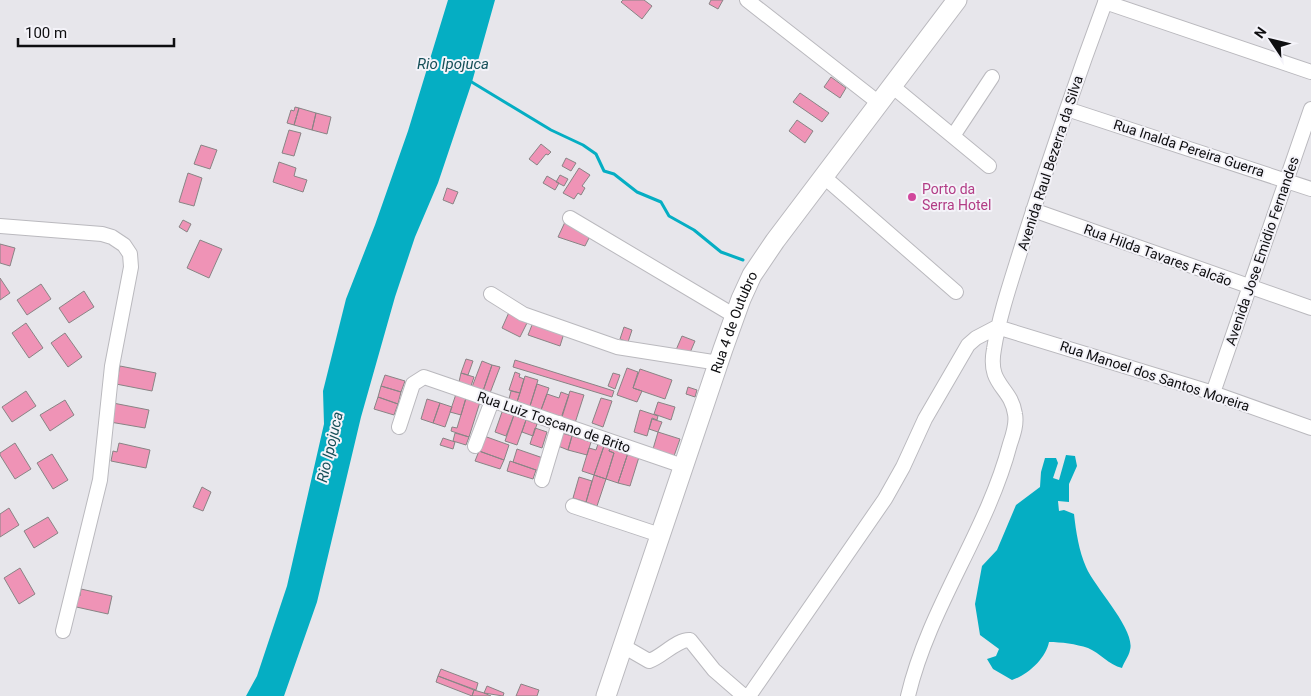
<svg xmlns="http://www.w3.org/2000/svg" width="1311" height="696" font-family="Roboto,sans-serif">
  <style>
    .water { fill: #05aec3 }
    .lines { fill: none; stroke-linecap: round; stroke-linejoin: round }
    .stream { stroke: #05aec3; stroke-width: 3 }
    .building { fill: #ef93b6; stroke: #898485 }
    .minor-casing { stroke: #bab9be; stroke-width: 16 }
    .major-casing { stroke: #bab9be; stroke-width: 21 }
    .minor { stroke: #fff; stroke-width: 14 }
    .major { stroke: #fff; stroke-width: 19 }
    .hotel-dot { fill: #d1479c; stroke: #f4f3f9; stroke-width: 2 }
    .labels { text-anchor: middle; stroke-width: 4; stroke-linejoin: round; paint-order: stroke }
    .street-label { font-size: 14px; fill: #0e0e10; stroke: #f4f3f9 }
    .hotel-label { font-size: 14px; fill: #b23c85; stroke: #f4f3f9; text-anchor: start }
    .water-label { font-size: 15px; font-style: italic; fill: #154f58; stroke: #f4f3f9 }
  </style>
  <rect width="100%" height="100%" fill="#e7e6eb"/>
  <!-- water -->
  <path class="water" d="M448,0H495L472,82L438,183L415,237L395,297L361,417L317,602L284,696H246L257,676L287,586L324,424L323,391L346,299L375,225L408,131Z
    M1066,455L1075,456L1077,466L1069,484V502L1058,501L1059,511L1064,510L1074,514C1076,532 1079,551 1086,567C1095,588 1136,630 1130,650C1129,656 1124,662 1122,668C1109,665 1100,653 1088,648C1076,644 1061,642 1049,642C1046,658 1028,675 1012,680L993,669L987,659L996,656L999,649L980,635L975,604L982,566L997,550L1016,505L1040,487L1041,472L1045,458H1056L1058,463L1053,478L1059,480Z"/>
  <g class="lines">
    <!-- stream -->
    <path class="stream" d="M470,81L551,130L583,145L596,154L604,171L614,174L637,192L661,202L669,216L694,230L721,252L743,260"/>
  </g>
  <!-- building -->
  <path class="building" d="M623,0H644L652,6L642,19L621,2Z
    M711,0H723L718,9L709,4Z
    M831,77L846,88L840,98L824,87Z
    M800,93L829,113L822,122L793,102Z
    M295,107L299,108L294,125L287,123L291,110L294,111Z
    M299,108L316,113L312,130L294,125Z
    M316,113L331,117L327,134L312,130Z
    M797,120L813,131L805,143L789,131Z
    M289,130L301,133L294,156L282,153Z
    M541,144L551,152L548,155L546,154L537,165L529,159Z
    M201,145L217,150L210,169L194,164Z
    M566,158L576,163L571,171L562,166Z
    M279,162L296,168L294,176L307,180L303,192L273,182Z
    M579,168L590,175L582,186L585,188L581,195L578,193L574,199L563,193Z
    M188,173L202,178L194,206L179,202Z
    M560,175L568,179L564,186L556,182Z
    M547,176L559,183L555,190L543,183Z
    M447,188L458,192L453,204L443,200Z
    M183,220L191,224L187,232L179,227Z
    M565,222L591,234L585,246L558,237Z
    M200,240L222,249L209,278L187,268Z
    M0,244L15,248L10,266L0,263Z
    M0,278L10,293L0,300Z
    M41,284L51,299L27,315L17,300Z
    M84,291L94,307L69,323L59,308Z
    M510,310L529,319L520,337L502,328Z
    M534,320L565,330L560,346L528,335Z
    M26,323L43,348L29,358L12,333Z
    M624,327L632,330L628,342L620,339Z
    M65,333L82,357L68,367L51,343Z
    M682,336L695,341L689,355L676,350Z
    M466,359L473,361L468,375L461,373Z
    M515,360L614,391L612,397L513,367Z
    M482,361L492,365L483,391L472,387Z
    M492,365L500,367L490,393L483,391Z
    M120,366L156,373L152,391L116,384Z
    M627,368L638,372L633,388L642,391L637,402L617,395Z
    M640,369L672,380L665,399L633,388Z
    M515,372L520,374L519,377L524,379L520,393L509,390Z
    M461,373L474,377L471,386L459,382Z
    M613,373L620,375L615,389L608,386Z
    M385,375L405,381L401,392L381,386Z
    M525,376L538,380L530,406L517,402Z
    M537,384L549,388L541,410L530,406Z
    M381,386L401,392L398,404L378,397Z
    M688,387L697,390L695,397L686,394Z
    M26,391L36,406L12,422L2,407Z
    M511,391L520,393L517,402L509,399Z
    M570,391L584,395L575,423L561,418Z
    M561,392L569,395L562,417L541,410L547,394L559,398Z
    M456,394L466,398L461,415L450,412Z
    M378,397L398,404L394,415L374,409Z
    M466,398L480,402L469,437L451,431L452,427L457,428Z
    M601,398L612,401L603,427L592,423Z
    M427,399L440,403L433,423L421,419Z
    M65,400L74,415L50,431L40,415Z
    M658,402L675,407L671,420L654,414Z
    M113,403L149,410L145,428L110,422Z
    M440,403L452,407L445,427L433,423Z
    M640,410L658,416L657,420L652,418L647,436L634,432Z
    M502,412L514,415L506,436L495,432Z
    M514,415L526,420L517,445L505,441Z
    M652,419L662,422L658,432L649,429Z
    M526,420L537,424L533,436L522,432Z
    M535,428L547,432L542,448L530,444Z
    M658,432L680,439L674,456L653,449Z
    M455,433L469,437L466,445L453,441Z
    M562,433L572,436L568,450L558,446Z
    M484,436L509,445L504,460L479,451Z
    M572,436L591,442L587,455L568,450Z
    M443,438L455,442L453,449L440,445Z
    M15,443L31,469L15,479L0,455V453Z
    M119,443L150,450L146,468L111,461L113,451L117,452Z
    M598,444L604,446L594,475L582,471L589,448L596,450Z
    M604,446L610,448L609,451L614,453L606,479L594,475Z
    M610,448L628,453L618,483L606,479L614,453L609,451Z
    M517,449L543,458L539,471L513,462Z
    M479,451L504,460L500,469L475,461Z
    M628,453L639,457L630,486L618,483Z
    M52,454L68,480L53,489L37,463Z
    M510,461L536,470L533,479L507,471Z
    M594,475L606,479L597,506L586,502Z
    M579,477L592,481L586,502L573,498Z
    M202,487L211,492L203,511L193,507Z
    M9,508L19,525L0,537V514Z
    M48,517L58,533L34,548L24,531Z
    M20,568L35,594L19,604L4,578Z
    M81,589L112,596L108,614L72,606L74,595L80,596Z
    M441,669L478,683L476,690L438,676Z
    M438,676L474,690L472,696L436,682Z
    M521,684L539,690L537,696H516Z
    M487,686L504,693L503,696L484,693Z
    M474,690L484,693L491,696H472Z"/>
  <g class="lines">
    <!-- minor casing -->
    <g class="minor-casing">
      <path id="minor" d="M747,0L879,103
        M1105,2L1311,72
        M892,86L989,166
        M1067,109L1311,189
        M953,136L992,77
        M823,176L956,292
        M1033,210L1311,308
        M570,218L735,316
        M0,226L102,234L112,237L124,245L130,254L131,267L112,366L100,480L63,631
        M491,294L523,314L617,347L719,363
        M997,327L1213,393L1311,428
        M1213,393L1311,109
        M399,427L413,384L424,377L683,466
        M475,446L492,401
        M542,480L559,423
        M573,506L660,535
        M623,646L649,661C662,657 677,639 690,640L714,670L744,696
        M749,696L885,499L903,467L925,419L968,345L976,338L997,327
        M908,696C929,607 987,532 1010,444C1013,435 1017,424 1015,414C1011,386 987,386 994,349C1000,311 1014,273 1025,236C1050,157 1077,78 1106,0"/>
    </g>
    <!-- major casing -->
    <g class="major-casing">
      <g id="major">
        <path id="s1" d="M606,696L723,349L741,299L752,275L775,241L957,0"/>
      </g>
    </g>
    <!-- minor -->
    <use href="#minor" class="minor"/>
    <!-- major -->
    <use href="#major" class="major"/>
  </g>
  <!-- markers -->
  <circle class="hotel-dot" cx="912" cy="197" r="5"/>
  <g class="labels">
    <!-- street labels -->
    <g class="street-label">
      <text transform="translate(1189 148) rotate(18)" y="5">Rua Inalda Pereira Guerra</text>
      <text transform="translate(1050 163) rotate(-72)" y="5">Avenida Raul Bezerra da Silva</text>
      <text transform="translate(1262 251) rotate(-71)" y="5">Avenida Jose Emidio Fernandes</text>
      <text transform="translate(1158 255) rotate(20)" y="5">Rua Hilda Tavares Falcão</text>
      <text dy="5" stroke="none"><textPath href="#s1" startOffset="395">Rua 4 de Outubro</textPath></text>
      <text transform="translate(1155 376) rotate(18)" y="5">Rua Manoel dos Santos Moreira</text>
      <text transform="translate(554 422) rotate(19)" y="5">Rua Luiz Toscano de Brito</text>
    </g>
    <!-- hotel labels -->
    <g class="hotel-label">
      <text x="922" y="194">Porto da<tspan x="922" dy="16">Serra Hotel</tspan></text>
    </g>
    <!-- water labels -->
    <g class="water-label">
      <text x="453" y="69">Rio Ipojuca</text>
      <text transform="translate(330 447) rotate(-77)" y="5">Rio Ipojuca</text>
    </g>
  </g>
  <!-- north arrow -->
  <g transform="translate(1271 40) rotate(305)" stroke="#f4f3f9" stroke-width="4" paint-order="stroke">
  <path d="M0-4L9 19L0 12L-9 19Z" fill="#0e0e10"/>
  <text y="-8" font-size="14" font-weight="bold" text-anchor="middle" fill="#0e0e10">N</text>
  </g>
  <!-- scale -->
  <path d="M18 38v8h156v-8" fill="none" stroke="#0e0e10" stroke-width="2.5"/>
  <text x="25" y="38" font-size="15" fill="#0e0e10" stroke="#f4f3f9" stroke-width="4" paint-order="stroke">100 m</text>
</svg>
